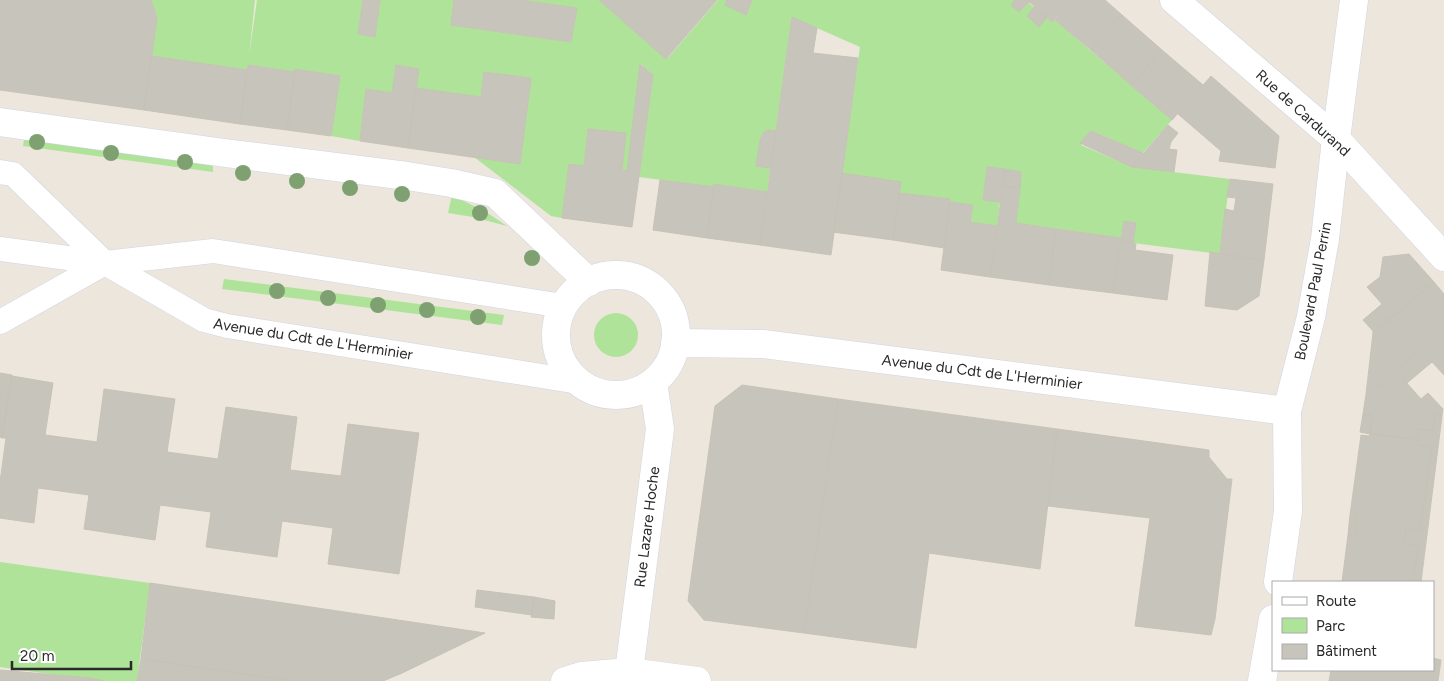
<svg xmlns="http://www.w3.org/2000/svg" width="1444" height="681" font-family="Figtree,sans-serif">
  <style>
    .green { fill: #aee399 }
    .building { fill: #c7c4bb; stroke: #c8c2b6 }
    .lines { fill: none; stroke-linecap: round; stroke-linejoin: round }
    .service-casing { stroke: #d2d4e3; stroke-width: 25 }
    .minor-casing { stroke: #d2d4e3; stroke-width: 29 }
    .tertiary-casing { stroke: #d2d4e3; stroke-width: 29 }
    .secondary-casing { stroke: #d2d4e3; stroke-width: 29 }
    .service { stroke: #fff; stroke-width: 24 }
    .minor { stroke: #fff; stroke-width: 28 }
    .tertiary { stroke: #fff; stroke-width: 28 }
    .secondary { stroke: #fff; stroke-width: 28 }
    .tree { fill: #7fa171 }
    .labels { text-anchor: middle; stroke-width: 4.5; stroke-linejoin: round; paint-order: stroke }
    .street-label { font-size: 15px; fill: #2a2a2a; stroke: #fff }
  </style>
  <rect width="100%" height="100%" fill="#ece6dc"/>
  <!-- green -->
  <path class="green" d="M151,0H255L249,56L257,0H363L358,34L375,37L380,0H454L452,25L571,42L576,8L521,0H599L667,59L718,0H1025L1052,22L1055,20L1172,120L1143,153L1092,131L1081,145L1132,167L1230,179L1220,254L1133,243L1135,223L1124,221L1121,238L1016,223L1021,173L1005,169L987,168L983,199L1000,202L997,226L970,222L972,205L950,202V199L899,193L842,173L860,47L792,17L767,192L714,184V187L639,177L653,75L641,64L627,171L622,170L626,133L588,130L584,166L569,164L562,218L551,216L474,157L520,163L530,78L484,72L481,97L416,88L419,69L396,65L392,93L366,90L360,141L331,136L340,76L295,69V72L248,65L247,70L151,56L157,18Z
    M25,134L213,161V172L23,146Z
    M452,195L486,212L507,226L473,217L448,213Z
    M224,279L504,315L502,325L222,289Z
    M594 335a22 22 0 1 1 44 0a22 22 0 1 1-44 0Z
    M0,562L150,583L137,681H98L0,667Z"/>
  <!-- building -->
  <path class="building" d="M0,0H151L157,18L144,110L0,90Z
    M363,0H380L375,37L358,34Z
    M454,0H521L577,8L571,42L451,25Z
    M599,0H717L666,59Z
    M727,0H752L746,15L725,5Z
    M1015,0H1027L1029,2L1019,12L1011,5Z
    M1027,0H1072L1052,22Z
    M1072,0H1105L1122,15L1091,50L1055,20Z
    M1034,7L1047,17L1039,27L1027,16Z
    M1122,15L1162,50L1131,85L1091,50Z
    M792,17L817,28L813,53L858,58L831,255L760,245Z
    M1162,50L1203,85L1172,120L1131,85Z
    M151,56L247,70L240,124L144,110Z
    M640,64L653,75L632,227L562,218L569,164L584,166L588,129L626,133L622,170L627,171Z
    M248,65L295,72L287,130L240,124Z
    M396,65L419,69L408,148L360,141L366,89L392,93Z
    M295,69L340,76L331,136L287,130Z
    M484,72L531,78L520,164L408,148L416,88L481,97Z
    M1211,76L1279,136L1275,168L1219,161L1221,151L1178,114Z
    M1168,125L1178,133L1171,142L1169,149L1177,150L1174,172L1132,167Z
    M768,130L776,131L771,168L756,166L760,140L764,132Z
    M1091,131L1143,153L1132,167L1080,143Z
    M987,167L1005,169L1000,202L983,200Z
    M1005,169L1021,172L1020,188L1003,186Z
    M842,173L901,182L893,240L833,232Z
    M1230,179L1273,184L1264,260L1220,254L1225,209L1234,211L1236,198L1227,197Z
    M660,180L714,187L707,238L653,230Z
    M714,184L767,192L760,245L707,238Z
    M1003,186L1020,188L1016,223L1056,229L1049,285L990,277Z
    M899,193L950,199L944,248L893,240Z
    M950,202L973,205L970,222L997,226L990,277L941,270Z
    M1124,221L1136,223L1133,243L1121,241Z
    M1056,229L1121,238L1113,293L1049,285Z
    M1121,241L1136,244L1135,250L1173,255L1167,300L1113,293Z
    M1210,252L1264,260L1259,296L1237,310L1205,306Z
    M1409,254L1434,282L1373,333V331L1363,320L1382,304L1367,287L1380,277L1383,257Z
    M1434,282L1444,294V328L1370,394H1366L1373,333Z
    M1444,328V375L1432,362L1407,383L1396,371Z
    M1396,371L1421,399L1428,393L1443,409L1442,415L1435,414L1433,430L1418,429L1416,439L1370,434L1372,416L1363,414L1366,394H1370Z
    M0,373L12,375L2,438L0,437Z
    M12,376L53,383L45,435L97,442L104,389L175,399L167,452L218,459L226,407L297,417L290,470L341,476L348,424L419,433L399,574L328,564L333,528L282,521L277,557L206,547L211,512L160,505L155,540L84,529L89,495L38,488L34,523L0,518V482L6,438H2Z
    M742,385L838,399L804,633L704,620L688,601L715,406Z
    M838,399L1057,429L1040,569L929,553L916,648L804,633Z
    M1363,414L1372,416L1370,434L1360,432Z
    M1435,414L1442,415V416L1421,582H1413L1418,546L1404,544L1406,528L1420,531L1432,447L1417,445L1418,429L1433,430Z
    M1057,429L1209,450V457L1227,479H1232L1215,619L1211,635L1135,626L1150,518L1048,506Z
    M1370,434L1416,439L1417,438V445L1432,447L1420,531L1406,528L1404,544L1418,546L1413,582H1342L1348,535L1355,536L1357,516L1350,515L1361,435L1369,436Z
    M1350,515L1357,516L1355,536L1348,535Z
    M150,583L485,633L400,674L383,681H293L141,659Z
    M477,590L534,597L532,615L475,607Z
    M534,597L555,601L554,619L531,617Z
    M1433,658L1441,660L1438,681H1329L1331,670H1433Z
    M141,659L293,681H137Z
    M0,670L89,678L105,681H0Z"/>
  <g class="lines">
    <!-- service casing -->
    <g class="service-casing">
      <path id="service" d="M0,172L13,174L105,263L204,320L227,326L579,382
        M0,249L105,263L213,251L563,306
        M0,322L105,263"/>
    </g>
    <!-- minor casing -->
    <g class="minor-casing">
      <path id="minor" d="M1174,0L1336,139L1444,257
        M0,122L225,153L407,176L451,183L495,193L589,282
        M556 335a60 60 0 1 1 120 0a60 60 0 1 1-120 0Z
        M675,343L763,344L1287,411
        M629,672L660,429L653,382"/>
    </g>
    <!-- tertiary casing -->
    <g class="tertiary-casing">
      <path id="tertiary" d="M1278,582L1288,511L1287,411L1311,317L1325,239L1336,139L1354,0
        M1262,681L1273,619"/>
    </g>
    <!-- secondary casing -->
    <g class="secondary-casing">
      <path id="secondary" d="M565,681L581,676L629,672L697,681"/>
    </g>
    <!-- service -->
    <use href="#service" class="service"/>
    <!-- minor -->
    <use href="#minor" class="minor"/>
    <!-- tertiary -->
    <use href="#tertiary" class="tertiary"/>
    <!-- secondary -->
    <use href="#secondary" class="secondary"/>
  </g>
  <!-- trees -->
  <g class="tree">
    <circle cx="37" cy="142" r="8"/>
    <circle cx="111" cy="153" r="8"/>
    <circle cx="185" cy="162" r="8"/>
    <circle cx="243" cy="173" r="8"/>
    <circle cx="297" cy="181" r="8"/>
    <circle cx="350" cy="188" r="8"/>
    <circle cx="402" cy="194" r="8"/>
    <circle cx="480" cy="213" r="8"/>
    <circle cx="532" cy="258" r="8"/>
    <circle cx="277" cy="291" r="8"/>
    <circle cx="328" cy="298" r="8"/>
    <circle cx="378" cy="305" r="8"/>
    <circle cx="427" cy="310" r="8"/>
    <circle cx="478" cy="317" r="8"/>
  </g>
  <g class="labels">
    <!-- street labels -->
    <g class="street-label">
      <text transform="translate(1303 113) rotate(42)" y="5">Rue de Cardurand</text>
      <text transform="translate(1313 291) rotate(-79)" y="5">Boulevard Paul Perrin</text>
      <text transform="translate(313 339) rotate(9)" y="5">Avenue du Cdt de L'Herminier</text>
      <text transform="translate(982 372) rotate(7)" y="5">Avenue du Cdt de L'Herminier</text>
      <text transform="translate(647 527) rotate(-83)" y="5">Rue Lazare Hoche</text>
    </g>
  </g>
  <!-- legend -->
  <rect x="1272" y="581" width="162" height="90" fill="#ffffff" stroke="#aaaaaa"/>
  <rect x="1282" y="597" width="25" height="8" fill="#ffffff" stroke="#aaaaaa"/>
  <text x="1316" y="606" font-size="15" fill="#2a2a2a">Route</text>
  <rect x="1282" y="618" width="25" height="15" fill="#aee399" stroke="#aaaaaa"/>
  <text x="1316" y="631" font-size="15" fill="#2a2a2a">Parc</text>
  <rect x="1282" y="644" width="25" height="15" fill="#c7c4bb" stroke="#aaaaaa"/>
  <text x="1316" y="656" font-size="15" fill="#2a2a2a">Bâtiment</text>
  <!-- scale -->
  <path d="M12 661v8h119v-8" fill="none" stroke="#2a2a2a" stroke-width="2.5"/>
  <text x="20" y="661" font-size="15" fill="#2a2a2a" stroke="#ffffff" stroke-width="4" paint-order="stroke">20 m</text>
</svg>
